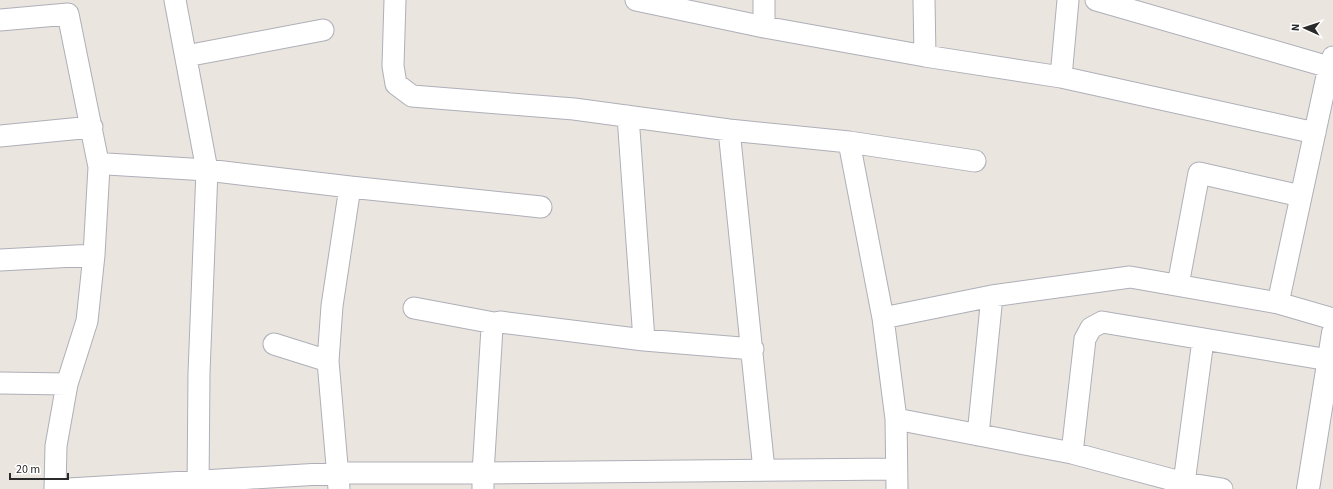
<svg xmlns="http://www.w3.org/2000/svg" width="1333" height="489" font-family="'Source Sans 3',sans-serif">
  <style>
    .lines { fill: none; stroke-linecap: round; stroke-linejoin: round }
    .minor-casing { stroke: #aeafb9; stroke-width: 23 }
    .tertiary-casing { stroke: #aeafb9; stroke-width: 24 }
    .minor { stroke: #fff; stroke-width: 21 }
    .tertiary { stroke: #fff; stroke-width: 22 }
  </style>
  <rect width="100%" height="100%" fill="#eae5de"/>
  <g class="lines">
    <!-- minor casing -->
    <g class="minor-casing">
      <path id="minor" d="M175,0L207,170L199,373L198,489
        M395,0L393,66L396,84L412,96L574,109L729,130L849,142L975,161
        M636,0L764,27L925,56L1061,77L1315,133
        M924,0L925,56
        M1096,0L1329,67
        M0,20L68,14L99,167L94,255L87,321L67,384L56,446L55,489
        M764,27V0
        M186,56L323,30
        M1061,77L1068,0
        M628,116L644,340
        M729,130L764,470
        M0,136L92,127
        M849,142L883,318L896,419L897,489
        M99,167L107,164L207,170L350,187L541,207
        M0,260L94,255
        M1178,285L1199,173L1301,196
        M1278,303L1329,67L1333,57
        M414,308L494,323L500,322L644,340L753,349
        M883,318L992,296L1130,277L1278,303L1333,319
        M274,344L328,361
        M0,383L67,384
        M896,419L1072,453L1184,483L1222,489
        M978,435L992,296
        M1072,453L1085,339L1091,328L1102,322L1329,360
        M69,489L337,473H483L896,469
        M339,489L328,361L332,306L350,187
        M483,489V473L492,328L494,323
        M1182,489L1184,483L1203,340"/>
    </g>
    <!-- tertiary casing -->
    <g class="tertiary-casing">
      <path id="tertiary" d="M1308,489L1333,333"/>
    </g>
    <!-- minor -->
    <use href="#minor" class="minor"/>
    <!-- tertiary -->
    <use href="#tertiary" class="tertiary"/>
  </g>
  <!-- north arrow -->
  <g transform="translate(1305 28) rotate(273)" stroke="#ffffff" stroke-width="3" paint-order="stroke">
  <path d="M0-3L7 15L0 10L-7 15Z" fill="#2a2a2a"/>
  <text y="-6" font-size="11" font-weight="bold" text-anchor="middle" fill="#2a2a2a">N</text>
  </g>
  <!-- scale -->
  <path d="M10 473v6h58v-6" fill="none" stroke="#2a2a2a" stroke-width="2"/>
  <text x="16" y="473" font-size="12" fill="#2a2a2a" stroke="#ffffff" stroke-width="3" paint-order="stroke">20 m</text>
</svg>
